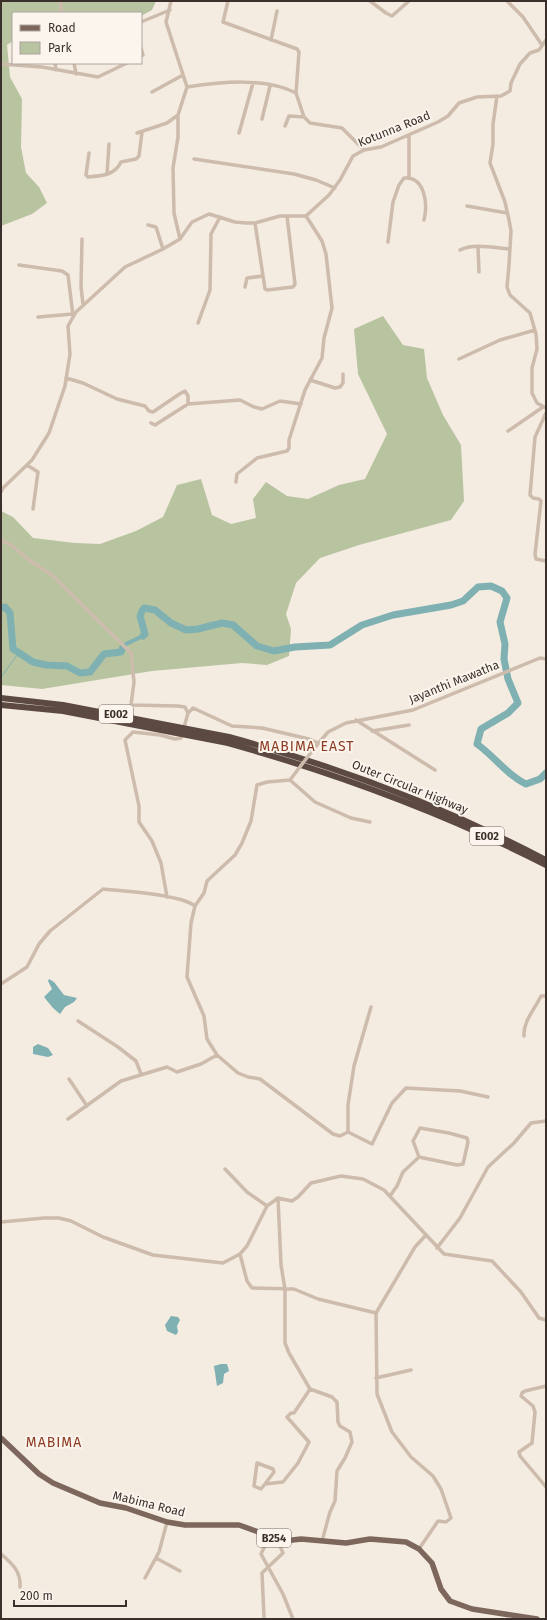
<svg xmlns="http://www.w3.org/2000/svg" width="547" height="1620" font-family="'Fira Sans',sans-serif">
  <style>
    .green { fill: #b8c4a0 }
    .water { fill: #7fb0b2 }
    .lines { fill: none; stroke-linecap: round; stroke-linejoin: round }
    .stream { stroke: #7fb0b2; stroke-width: 1 }
    .canal { stroke: #7fb0b2; stroke-width: 4 }
    .river { stroke: #7fb0b2; stroke-width: 7 }
    .street { stroke: #cdbbac; stroke-width: 3.5 }
    .primary { stroke: #7d675c; stroke-width: 5.5 }
    .highway { stroke: #5c4a42; stroke-width: 6 }
    .street-bridge { stroke: #cdbbac; stroke-width: 3.5 }
    .highway-bridge { stroke: #5c4a42; stroke-width: 6 }
    .labels { text-anchor: middle; stroke-width: 4; stroke-linejoin: round; paint-order: stroke }
    .shield { fill: #fbf5ee; stroke: #756b66; stroke-width: 1 }
    .shield-label { font-size: 11px; font-weight: bold; fill: #3b302b }
    .street-label { font-size: 12px; fill: #3b302b; stroke: #fbf5ee }
    .quarter-label { font-size: 14px; letter-spacing: 1px; fill: #8c3b22; stroke: #fbf5ee }
  </style>
  <rect width="100%" height="100%" fill="#f4ebe1"/>
  <!-- green -->
  <path class="green" d="M1,1H156L152,10L141,16V13H13V41L7,45L10,77L22,99L21,147L26,173L39,187L47,203L32,214L1,226Z
    M383,316L403,345L424,349L427,378L443,415L461,445L464,501L451,520L359,545L320,558L296,583L286,614L291,629L289,656L267,665L242,663L152,671L42,689L1,685V511L13,517L33,538L75,543L100,544L136,531L163,517L177,485L201,479L212,515L231,524L256,518L253,499L266,482L287,496L308,499L339,485L365,479L387,434L358,374L354,329Z"/>
  <!-- water -->
  <path class="water" d="M49,979L54,982L64,995L77,998L74,1002L65,1007L60,1014L53,1008L44,997L52,989L48,981Z
    M38,1044L48,1048L53,1055L48,1057L33,1054V1047Z
    M171,1316L178,1317L180,1320L177,1326L178,1332L176,1335L167,1331L165,1325Z
    M221,1364H227L229,1371L224,1374L223,1383L217,1386L214,1366Z"/>
  <g class="lines">
    <!-- stream -->
    <path class="stream" d="M1,677L18,654"/>
    <!-- canal -->
    <path class="canal" d="M126,644L143,636"/>
    <!-- river -->
    <path class="river" d="M1,608L5,607L10,613L13,649L33,662L46,665L67,666L80,673L90,672L104,654L121,652L123,647
      M143,636L145,634L140,616L142,611L144,608L155,610L171,623L186,630L198,629L222,623L233,625L257,646L274,651L295,647L330,645L362,625L393,615L451,605L463,601L478,587L491,586L502,591L507,598L500,622L505,644L504,659L508,679L518,703L508,713L481,729L477,744C494,756 507,775 526,784L540,779L546,773"/>
    <!-- street -->
    <path class="street" d="M60,1L62,13
      M228,1L223,22L297,49L299,52L296,93
      M370,1L386,13L392,16L409,1
      M507,1L523,17L542,45
      M141,22L170,10
      M271,40L277,11
      M141,48L143,55L141,56
      M55,63L56,70
      M74,63L76,74
      M1,64L42,67L98,77L127,63
      M187,87C220,82 265,77 296,93L304,117
      M152,92L183,75
      M497,96L493,124V144L490,163L505,202L509,220L511,231L509,265L507,287L510,295L530,313L536,334L537,349L532,368V393L537,403L546,408
      M262,119L270,86
      M285,126L289,116L304,117L310,123L342,128L364,150
      M137,133L167,123L178,115
      M239,133L253,83
      M409,135V177
      M89,153L86,175L88,177C102,176 115,175 121,162L136,159L139,156L142,132
      M194,159L294,174L316,180L335,188
      M107,174L109,144
      M467,206L507,213
      M255,223L265,289L267,290L293,287L295,284L287,216
      M148,225L156,227L163,249
      M82,239L81,287L83,304
      M180,239L192,222L209,214L235,222L246,223H255L280,216H306L329,195L340,180L353,156L364,150L381,147L438,122L448,116L459,103L477,97L501,96L510,91L511,83L520,64L530,53L539,50L546,40
      M388,242L393,202L399,185L404,178C425,176 428,204 424,220
      M478,247L479,272
      M460,250C474,243 494,248 509,249
      M19,265L62,271L68,275L73,316
      M245,287L247,278L263,276
      M38,317L73,314
      M198,323L210,290L211,234L220,217
      M459,359L500,340L535,330
      M66,378L83,383L117,399L145,406L149,411L153,412L181,393L185,391L188,396V404
      M310,380L335,388L340,387L343,383V374
      M546,413L535,437L530,495L533,498L539,499L541,501L535,554L536,559L546,561
      M151,423L155,425L188,404L240,400L254,407L262,409L280,401L301,404
      M508,431L543,407
      M27,465L38,472L33,509
      M236,482L237,474L257,458L287,451L289,448V440L305,390L322,358L324,338L332,308L326,254L322,241L306,216
      M1,492L3,488L32,460L49,433L65,386L70,354L68,326L76,312L125,267L163,249L180,239L174,213L173,168L178,137V115L187,87L166,22L171,1
      M1,540L11,545L29,560L53,576L131,653L134,682L131,705L178,706L185,707L188,713
      M356,720L435,770
      M372,731L409,725
      M317,745L328,732L346,723L413,710L540,658L546,659
      M296,772L290,780L267,782L257,785L251,821L242,843L235,855L207,881L204,893L195,906L191,923L187,977L204,1016L207,1039L217,1055L238,1073L248,1077L260,1079L333,1134L340,1136L348,1132V1105L354,1066L371,1007
      M290,780L315,802L351,818L370,822
      M167,897L161,863L152,841L139,822V806L125,740L133,732L160,735L175,739L181,738L188,713L193,708L232,726L262,728L309,739L318,743
      M1,984L27,967L39,944L50,931L103,889C123,891 180,894 195,906
      M78,1021L118,1047L136,1061L141,1074
      M524,1036C523,1021 535,1009 541,996H546
      M69,1079L87,1106
      M68,1119L121,1081L167,1067L177,1072L201,1064L217,1055
      M420,1128L449,1133L467,1138L468,1142L463,1164L457,1165L419,1157L413,1141Z
      M348,1132L372,1144L392,1103L406,1088L460,1091L488,1097
      M225,1169L247,1192L267,1206
      M390,1196L397,1186L403,1172L419,1157
      M278,1198L281,1265L285,1289V1343L289,1353L310,1389L332,1397L337,1402L338,1422L340,1426L350,1432L352,1442L345,1458L337,1471L335,1501L330,1512L322,1541
      M1,1222L44,1218H59L71,1221L103,1237L153,1255L223,1263L240,1254L247,1246L267,1206L278,1198L292,1201L298,1197L311,1183L341,1176L363,1179L384,1190L444,1254L492,1261L521,1292L539,1318L546,1320
      M437,1248L460,1218L488,1167L514,1143L531,1123L546,1121
      M240,1254L247,1281L252,1288L294,1289L318,1299L376,1313
      M376,1378L411,1370
      M546,1386L525,1391L522,1393L521,1396L533,1406L535,1412L532,1443L519,1452L520,1456L546,1487
      M265,1484L261,1489L254,1486L257,1463L273,1469L274,1472L265,1484L283,1482L298,1463L309,1442L287,1417L291,1413H294L310,1389
      M269,1537L261,1554L283,1594L293,1619
      M419,1549L438,1521L446,1522L451,1518L441,1489L433,1476L411,1457L392,1432L377,1394L376,1313L415,1247L426,1235
      M1,1554C13,1564 21,1572 20,1587
      M156,1558L180,1571
      M145,1578L159,1552L167,1522
      M264,1617L262,1573L283,1553L280,1546L282,1541"/>
    <!-- primary -->
    <path class="primary" d="M1,1438L39,1474L53,1483L100,1503L126,1508L167,1522L185,1525H239L284,1541L301,1539L346,1543L370,1539L406,1542L419,1549L432,1563L441,1589L450,1601L472,1609L537,1619"/>
    <!-- highway -->
    <path class="highway" d="M229,737C339,767 445,807 546,860
      M228,743C338,774 444,813 546,865"/>
    <!-- street-bridge -->
    <path class="street-bridge" d="M296,772L316,746"/>
    <!-- highway-bridge -->
    <path class="highway-bridge" d="M1,698L63,705L229,737
      M1,705L63,711L228,743"/>
  </g>
  <g class="labels">
    <!-- shield labels -->
    <g class="shield">
      <rect x="99" y="705" width="34" height="18" rx="3"/>
      <rect x="470" y="827" width="34" height="18" rx="3"/>
      <rect x="257" y="1529" width="34" height="18" rx="3"/>
    </g>
    <g class="shield-label">
      <text x="116" y="718">E002</text>
      <text x="487" y="840">E002</text>
      <text x="274" y="1542">B254</text>
    </g>
    <!-- street labels -->
    <g class="street-label">
      <text transform="translate(394 129) rotate(-22)" y="4">Kotunna Road</text>
      <text transform="translate(454 682) rotate(-22)" y="4">Jayanthi Mawatha</text>
      <text transform="translate(410 787) rotate(22)" y="4">Outer Circular Highway</text>
      <text transform="translate(149 1504) rotate(14)" y="4">Mabima Road</text>
    </g>
    <!-- quarter labels -->
    <g class="quarter-label">
      <text x="307" y="751">MABIMA EAST</text>
      <text x="54" y="1447">MABIMA</text>
    </g>
  </g>
  <!-- border -->
  <rect width="547" height="1620" fill="none" stroke="#3b302b" stroke-width="4"/>
  <!-- legend -->
  <rect x="12" y="12" width="130" height="52" fill="#fbf5ee" stroke="#aea6a0"/>
  <rect x="20" y="25" width="20" height="6" fill="#7d675c" stroke="#aea6a0"/>
  <text x="48" y="32" font-size="12" fill="#3b302b">Road</text>
  <rect x="20" y="42" width="20" height="12" fill="#b8c4a0" stroke="#aea6a0"/>
  <text x="48" y="52" font-size="12" fill="#3b302b">Park</text>
  <!-- scale -->
  <path d="M14 1600v6h112v-6" fill="none" stroke="#3b302b" stroke-width="2"/>
  <text x="20" y="1600" font-size="12" fill="#3b302b" stroke="#fbf5ee" stroke-width="3" paint-order="stroke">200 m</text>
</svg>
